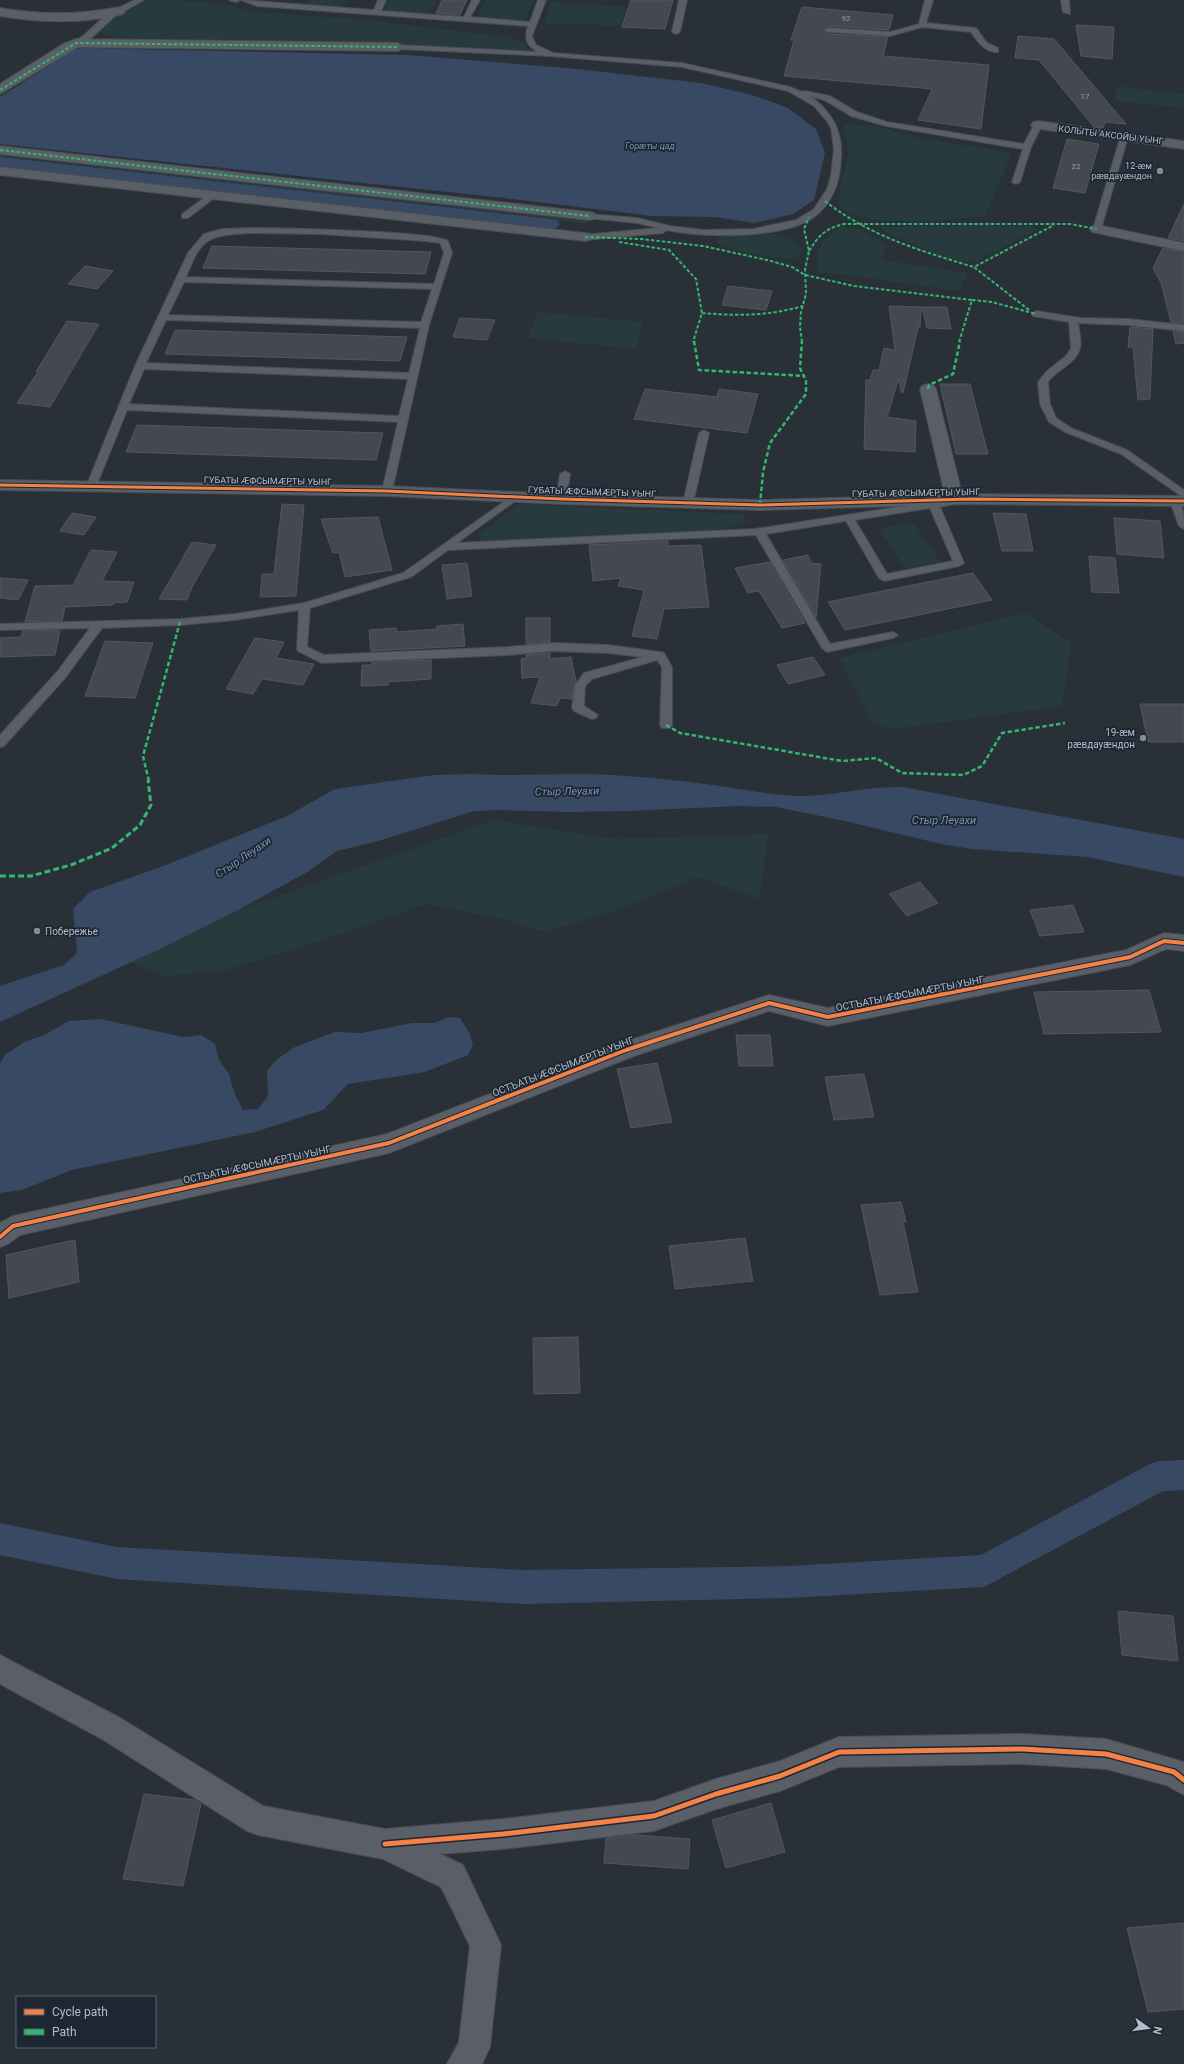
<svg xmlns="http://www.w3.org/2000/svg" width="1184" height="2064" font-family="Roboto,sans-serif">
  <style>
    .green { fill: #273a3e }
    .water { fill: #384963 }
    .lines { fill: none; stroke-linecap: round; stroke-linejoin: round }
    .canal { fill: #384963; fill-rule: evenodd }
    .building { fill: #444950; stroke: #52575f }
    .lane-casing { stroke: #484c53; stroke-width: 2 }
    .street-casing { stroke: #484c53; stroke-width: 2 }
    .lane { fill: #5a5e66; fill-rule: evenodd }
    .street { fill: #5a5e66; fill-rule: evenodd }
    .quiet-far2 { stroke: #33b770; stroke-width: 2; stroke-dasharray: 3.5 2; stroke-linecap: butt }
    .quiet-far1 { stroke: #33b770; stroke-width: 2.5; stroke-dasharray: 4.5 2.5; stroke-linecap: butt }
    .quiet { stroke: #33b770; stroke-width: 3; stroke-dasharray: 6 3; stroke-linecap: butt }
    .cycleway-far2-casing { stroke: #1d2633; stroke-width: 5 }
    .cycleway-far1-casing { stroke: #1d2633; stroke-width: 6 }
    .cycleway-casing { stroke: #1d2633; stroke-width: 8 }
    .cycleway-far2 { stroke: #f48246; stroke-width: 3 }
    .cycleway-far1 { stroke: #f48246; stroke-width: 4 }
    .cycleway { stroke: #f48246; stroke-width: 5 }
    .poi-dot { fill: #848b96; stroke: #1d2633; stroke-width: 1.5 }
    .labels { text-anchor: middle; stroke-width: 3.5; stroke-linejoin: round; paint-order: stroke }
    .number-label { font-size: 8px; fill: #989fab }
    .far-street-label { font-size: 9px; fill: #b4bcc9; stroke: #1d2633 }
    .far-water-label { font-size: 9px; font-style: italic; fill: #7c92b1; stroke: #1d2633 }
    .far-poi-label { font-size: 9px; fill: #b4bcc9; stroke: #1d2633; text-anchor: end }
    .poi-label { font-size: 10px; fill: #b4bcc9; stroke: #1d2633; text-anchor: end }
    .street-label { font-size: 10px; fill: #b4bcc9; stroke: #1d2633 }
    .water-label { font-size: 11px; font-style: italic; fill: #7c92b1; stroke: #1d2633 }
  </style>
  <rect width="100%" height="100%" fill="#2a3038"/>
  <!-- green -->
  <path class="green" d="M147,0C183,0 219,1 254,12L355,19L509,37L524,42L529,50L520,52L492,50L395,44L116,39L99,32L111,20Z
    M310,0H345L341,8L307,5Z
    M389,0H436L429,13L425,15L387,12L385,10Z
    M485,0H534L525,20L520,21L482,18L478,16Z
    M550,2L627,7L621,26L544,23Z
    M1117,86L1184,94V108L1115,101Z
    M848,124L875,126L924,139L1005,151L1011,156L985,216C964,219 839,232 839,200C839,182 851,159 848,142C847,138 845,133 843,128Z
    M0,154L587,221L590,223L585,224L0,158Z
    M984,225L1034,226L1037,230L977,261C952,264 904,241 882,230L883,227Z
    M842,227L860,229L886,244L881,260L968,273L958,291L834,273H817C816,248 819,238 842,227Z
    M775,234L792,240L803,248L797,259C770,257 742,255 717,244V238L730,235Z
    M538,312L643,322L635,349L528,338Z
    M519,504L742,514L749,521L726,529L481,543L479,534Z
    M913,522L940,562L905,569L879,529Z
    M1026,613L1071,643L1062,706L895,729L872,722L839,658Z
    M494,820L614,839L768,834L760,899L697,877L629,906L545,932L498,918L426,904L323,940L222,971L163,976L131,962L238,910Z"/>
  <!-- water -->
  <path class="water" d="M83,48L408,55L567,68L701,83L752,95L788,108L816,129L825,153L814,200L793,214L754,223L715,217L653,216L504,198L0,144V97L73,50Z
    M471,774C523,777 574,772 625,776C660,778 693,782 727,787C751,791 775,795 799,796C834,796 867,786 902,787L1184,839V877L1087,857L972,849L941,844L845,821L776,807L739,806L627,811L566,812L499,810L474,811L378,841L337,851L309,871L238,910L160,949L0,1022V986L64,965L77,953L73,909L90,892L166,865L287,816L335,789L434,775Z
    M449,1017L460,1018L470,1034L473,1045L468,1055L425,1072L348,1084L323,1110L255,1132L72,1170L22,1190L0,1193V1063L5,1055L24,1042L44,1035L69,1021L101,1019L183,1037L201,1035L215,1044L219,1060L229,1074L234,1092L243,1110L258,1109L268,1096L267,1071L276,1060L295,1047L335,1032L361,1033L412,1023H435Z"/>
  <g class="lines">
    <!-- canal -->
    <path class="canal" d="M0,157L551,219L557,220L560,224L557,228L551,229L0,167Z
      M1184,1460V1490L1163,1491L984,1587L789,1598L523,1604L117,1579L0,1555V1523L117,1547L523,1570L789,1566L981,1555L1148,1465L1159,1461Z"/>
  </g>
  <!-- building -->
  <path class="building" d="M442,0H467L460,15L436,13Z
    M631,0H673L665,29L622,27Z
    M802,7L893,15L889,30L828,26L823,29L828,34L888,37L883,56L989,65L981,129L918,120L932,89L784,76L794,40H791Z
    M1076,25L1114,27L1112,59L1081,56Z
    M1018,36L1054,39L1126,124L1105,122L1103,128L1094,127L1039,60L1015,58Z
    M1067,139L1099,144L1085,193L1053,188Z
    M1184,204V241L1168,238Z
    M212,246L431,252L425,274L203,268Z
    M1163,248L1184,252V323L1171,322L1161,283L1153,268Z
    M85,266L113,271L97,289L68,284Z
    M728,286L772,291L766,310L722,305Z
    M889,306L921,307L920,328H918L903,393L901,392L899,378L887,417L916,421L915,452L864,449L866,380H870L873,370H879L884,348L895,350Z
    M922,307H947L951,329L927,328Z
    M460,318L495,320L487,340L453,337Z
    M67,321L99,324L50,407L17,403L38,372H36Z
    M1130,327L1153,329L1150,399L1138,400L1133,347H1128Z
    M175,330L407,337L400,361L165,354Z
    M1173,331L1184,332V343L1176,344Z
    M940,384H970L988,454H956Z
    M645,389L717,397L719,389L758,394L747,433L634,419Z
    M137,425L291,430L383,433L376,460L126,452Z
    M282,504L304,505L296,596L260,597L262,574H274Z
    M72,513L96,517L84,535L60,531Z
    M993,513L1026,514L1033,551H1002Z
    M378,517L392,570L345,577L339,552L333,553L321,519Z
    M1114,518L1160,521L1164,558L1117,554Z
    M668,541V546L701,545L709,607L664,609L657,639L632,636L644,590L618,586L621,578L593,581L589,545Z
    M192,542L216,545L192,587L187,600L159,599Z
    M91,550L117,552L102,581L134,582L127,602L113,603V605L65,607L62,621L25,622L35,586L73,585Z
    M808,555L811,563L821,564L816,617L783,560Z
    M1089,556L1115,558L1119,593L1092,592Z
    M770,562L805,623L782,628L759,591L748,593L735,568Z
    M467,563L472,596L447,599L442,565Z
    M973,573L992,600L845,630L828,602Z
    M0,578L28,580L18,600L0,598Z
    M526,618H550V642L526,644Z
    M463,624L465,646L371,651L369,630L396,628L397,632L437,629V626Z
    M60,630L55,655L0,657V638L21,637L23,631Z
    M255,638L284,642L276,658L314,664L303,685L262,679L253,694L226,689Z
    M105,641L153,643L135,698L85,696Z
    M550,653V659L571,657L576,681L574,685L572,699L560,698L557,706L531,703L540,677L522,678L521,659L526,658V655Z
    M813,657L825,675L788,684L777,665Z
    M431,660V679L388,682V685L361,686L362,665H372V662Z
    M1140,704H1184V742H1148Z
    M920,882L938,903L907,916L889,894Z
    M1073,905L1084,932L1040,936L1030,910Z
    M1149,990L1161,1032L1044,1034L1034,992Z
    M736,1035H770L773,1066H739Z
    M657,1063L672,1122L631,1128L617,1069Z
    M864,1074L874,1117L834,1120L825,1077Z
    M901,1202L906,1222H903L918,1292L880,1295L861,1205Z
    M745,1238L753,1281L675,1289L669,1246Z
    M75,1240L79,1282L9,1298L6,1255Z
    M578,1337L580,1393L534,1394L533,1338Z
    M1118,1611L1173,1616L1178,1661L1122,1655Z
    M144,1794L195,1800L201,1804L183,1886L123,1879Z
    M771,1803L785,1852L726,1868L712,1820Z
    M636,1835L690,1839L688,1869L604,1863L606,1838Z
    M1184,1923V2009L1148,2012L1127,1928Z"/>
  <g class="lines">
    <!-- lane casing -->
    <g class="lane-casing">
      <path id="lane" d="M135,0H144L114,17L88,41L73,45V41L82,37L108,13Z
        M229,0H240L236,2Z
        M241,0L374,10L378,0H386L381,11L464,17L472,0H480L470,17L530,22L538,0H546L532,36L536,45L553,53L682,63L790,87L802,92L805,91L830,96L857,112L887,122L1024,144L1035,123L1042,125L1031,147L1020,182L1016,184L1012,182L1023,149L886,126L851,116L824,100L810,96C832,112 843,131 841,158C840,182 833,203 814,217C785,239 702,238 667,230L663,233L585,240L582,239V235L659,228L637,223L586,218L585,216L589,214L637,218L670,226L703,230L753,229L796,220L814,209L827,189L831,176L834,149L831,128L826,120L814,106L788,91L682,67L549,56L398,49L394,47L398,45L538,52C526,46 524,38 528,26L257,6Z
        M679,0H687L680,32L676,34L672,32Z
        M925,0H933L926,23L976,28L987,43L998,48V52C985,53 977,41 971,32L922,27L890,36L828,32L824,30L828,28L890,32L919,24Z
        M1061,0H1069L1070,14L1063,12Z
        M1121,135L1128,137L1101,229L1094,231L1093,229Z
        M211,193L218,195L188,218H182V214Z
        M249,228C274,228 438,231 448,241L452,253L429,325L392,491L387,494L382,491L398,422L127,410L96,487L91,490L88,489L86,487L135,366L188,253L204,234L222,229ZM249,233L321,234L425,241L440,243L444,253L434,284L186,277C202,237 207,236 249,233ZM184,282L432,289L421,322L168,315ZM166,320L420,328L409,373L146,363ZM144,369L408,379L399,416L129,404Z
        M1036,311L1081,318L1128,319L1184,325V331L1128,325L1078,323C1079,330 1082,342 1080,348C1077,363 1056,370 1048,382L1050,404L1056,418L1071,428L1127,450L1184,490V498L1121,454L1065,432L1049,422L1040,404L1038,382L1046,372L1067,355L1071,348L1069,322L1033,316L1032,314Z
        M704,430L709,433L693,503L688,506L683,503L699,433Z
        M565,471L570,474L566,499L561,502L556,499L560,474Z
        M515,494L518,495L520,497L518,499L457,543L755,529L950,499L955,502L954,504L940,507L964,563L959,566L884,581L879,578L846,521L766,534L830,644L893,632L898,635L893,638L827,652L822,648L756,535L448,550L411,577L310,608L307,647L324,655L508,647L553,643L608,645L660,652L664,653L672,667V725L670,728H662L660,725L662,667L657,660L592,679L585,686L584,706L598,715L596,718L592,719L574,711L572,708L575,685L584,673L643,657L608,653L553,651L508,655L322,663L298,651L297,649L299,610L235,620L180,625L102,628L65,678L4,746L0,747V735L57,672L90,628L0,630V624L180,619L235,614L304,603L403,573ZM930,508L953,561L887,574L855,520Z
        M1175,498C1184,501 1184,520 1184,529L1179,526L1170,501Z"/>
    </g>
    <!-- street casing -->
    <g class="street-casing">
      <path id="street" d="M119,7L125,11L123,14C83,24 41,23 0,16V8C40,15 79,15 119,7Z
        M76,39L398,43L404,47L398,51L78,47L0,94V84L63,44Z
        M1038,121L1184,141V149L1033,128L1031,125L1033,122Z
        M0,146L589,212L594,213L596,216L594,219L589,220L0,154Z
        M0,167L585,233L590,234L592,237L590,240L585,241L0,175Z
        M1097,225L1184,243V251L1092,232L1090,229L1092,226Z
        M928,384L934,386L936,389L962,494L1184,496V506L970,504L760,510L561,504L387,496L0,490V480L387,486L561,494L760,500L945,495L920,389L922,386Z
        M1164,933L1184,935V951L1166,949L1130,965L828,1026L769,1011L634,1056L389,1153L20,1235L8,1244L0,1247V1223L13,1216L387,1134L618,1044L769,995L828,1008L1126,950Z
        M0,1655L122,1719L263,1806L385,1829L503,1819L654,1801L716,1779L780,1761L839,1737L1023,1734L1106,1739L1184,1762V1795L1166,1785L1106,1769L1023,1764L839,1767L780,1791L716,1809L654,1831L503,1849L440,1854L463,1865L501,1945L490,2047L482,2064H447L459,2042L470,1946L441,1887L383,1859L258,1835L247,1831L102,1739L0,1684Z"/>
    </g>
    <!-- lane -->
    <use href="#lane" class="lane"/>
    <!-- street -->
    <use href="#street" class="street"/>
    <!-- quiet-far2 -->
    <path class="quiet-far2" d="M0,90L76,43L398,47
      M0,150L589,216
      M825,201C869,236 921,251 974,267
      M585,237L641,239L703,246L767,260L792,267L805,275L854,286L972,300
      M619,242L669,250L696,279L702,313L693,342
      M809,251C818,236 826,228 844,224H1070L1097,229
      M1029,310L974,267L1054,225
      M702,313C737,316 769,316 803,306
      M802,342L800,327L801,312L806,294L805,270L809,251L804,229L809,217
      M959,342L972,300L992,302L1036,314"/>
    <!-- quiet-far1 -->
    <path class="quiet-far1" d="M694,341L699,370L805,376
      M928,389L929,385L953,374L960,341
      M760,505L763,472L770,443L806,394V381L800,368L802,341
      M666,725L680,733L842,761L876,758L902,773L963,775L982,766L1002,733L1065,723
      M149,781L143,756L180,622"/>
    <!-- quiet -->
    <path class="quiet" d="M0,876H31L71,865L112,848L140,825L151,805L148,780"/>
    <!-- cycleway-far2 casing -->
    <g class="cycleway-far2-casing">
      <path id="cycleway-far2" d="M0,485L387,491L561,499L760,505L970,499L1184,501"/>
    </g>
    <!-- cycleway-far1 casing -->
    <g class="cycleway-far1-casing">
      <path id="cycleway-far1" d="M0,1237L13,1226L389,1143L626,1050L769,1003L828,1017L1130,957L1164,941L1184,943"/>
    </g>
    <!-- cycleway casing -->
    <g class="cycleway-casing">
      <path id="cycleway" d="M385,1844L503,1834L654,1816L716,1794L780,1776L839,1752L1023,1749L1106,1754L1174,1772L1184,1780"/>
    </g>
    <!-- cycleway-far2 -->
    <use href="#cycleway-far2" class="cycleway-far2"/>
    <!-- cycleway-far1 -->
    <use href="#cycleway-far1" class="cycleway-far1"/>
    <!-- cycleway -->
    <use href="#cycleway" class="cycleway"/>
  </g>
  <!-- markers -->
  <g class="poi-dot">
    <circle cx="1160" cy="171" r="4"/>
    <circle cx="1143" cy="738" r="4"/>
    <circle cx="37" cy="931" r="4"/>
  </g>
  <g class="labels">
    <!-- number labels -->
    <g class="number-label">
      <text x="846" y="21">92</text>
      <text x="1085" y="99">17</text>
      <text x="1076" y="169">22</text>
    </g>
    <!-- far-street labels -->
    <g class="far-street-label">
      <text transform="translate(1111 135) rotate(7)" y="3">КОЛЫТЫ АКСОЙЫ УЫНГ</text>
      <text transform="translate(268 481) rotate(1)" y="3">ГУБАТЫ ÆФСЫМÆРТЫ УЫНГ</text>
      <text transform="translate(592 492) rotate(2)" y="3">ГУБАТЫ ÆФСЫМÆРТЫ УЫНГ</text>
      <text transform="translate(916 493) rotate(-1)" y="3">ГУБАТЫ ÆФСЫМÆРТЫ УЫНГ</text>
    </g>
    <!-- far-water labels -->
    <g class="far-water-label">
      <text x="650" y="149">Горӕты цад</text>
    </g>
    <!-- far-poi labels -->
    <g class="far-poi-label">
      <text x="1152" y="169">12-æм<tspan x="1152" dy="10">рӕвдауӕндон</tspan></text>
    </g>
    <!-- poi labels -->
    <g class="poi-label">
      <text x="1135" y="736">19-æм<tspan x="1135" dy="12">рӕвдауӕндон</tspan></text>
      <text x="45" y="935" text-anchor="start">Побережье</text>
    </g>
    <!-- street labels -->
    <g class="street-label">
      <text transform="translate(910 993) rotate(-11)" y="4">ОСТЪАТЫ ÆФСЫМÆРТЫ УЫНГ</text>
      <text transform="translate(563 1066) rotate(-21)" y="4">ОСТЪАТЫ ÆФСЫМÆРТЫ УЫНГ</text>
      <text transform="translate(257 1164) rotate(-12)" y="4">ОСТЪАТЫ ÆФСЫМÆРТЫ УЫНГ</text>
    </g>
    <!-- water labels -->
    <g class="water-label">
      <text transform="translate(567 791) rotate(-1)" y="4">Стыр Леуахи</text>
      <text x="944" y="824">Стыр Леуахи</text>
      <text transform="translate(243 857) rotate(-34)" y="4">Стыр Леуахи</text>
    </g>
  </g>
  <!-- legend -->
  <rect x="16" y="1996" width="140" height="52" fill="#1d2633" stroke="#59626f"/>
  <rect x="24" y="2009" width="20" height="6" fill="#f48246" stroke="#59626f"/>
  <text x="52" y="2016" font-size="12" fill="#b4bcc9">Cycle path</text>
  <rect x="24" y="2029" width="20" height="6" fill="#33b770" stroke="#59626f"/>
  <text x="52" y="2036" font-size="12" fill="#b4bcc9">Path</text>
  <!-- north arrow -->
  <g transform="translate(1148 2028) rotate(104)" stroke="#1d2633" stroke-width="3" paint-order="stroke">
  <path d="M0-3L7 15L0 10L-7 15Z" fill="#b4bcc9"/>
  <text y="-6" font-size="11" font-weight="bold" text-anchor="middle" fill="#b4bcc9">N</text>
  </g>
</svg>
